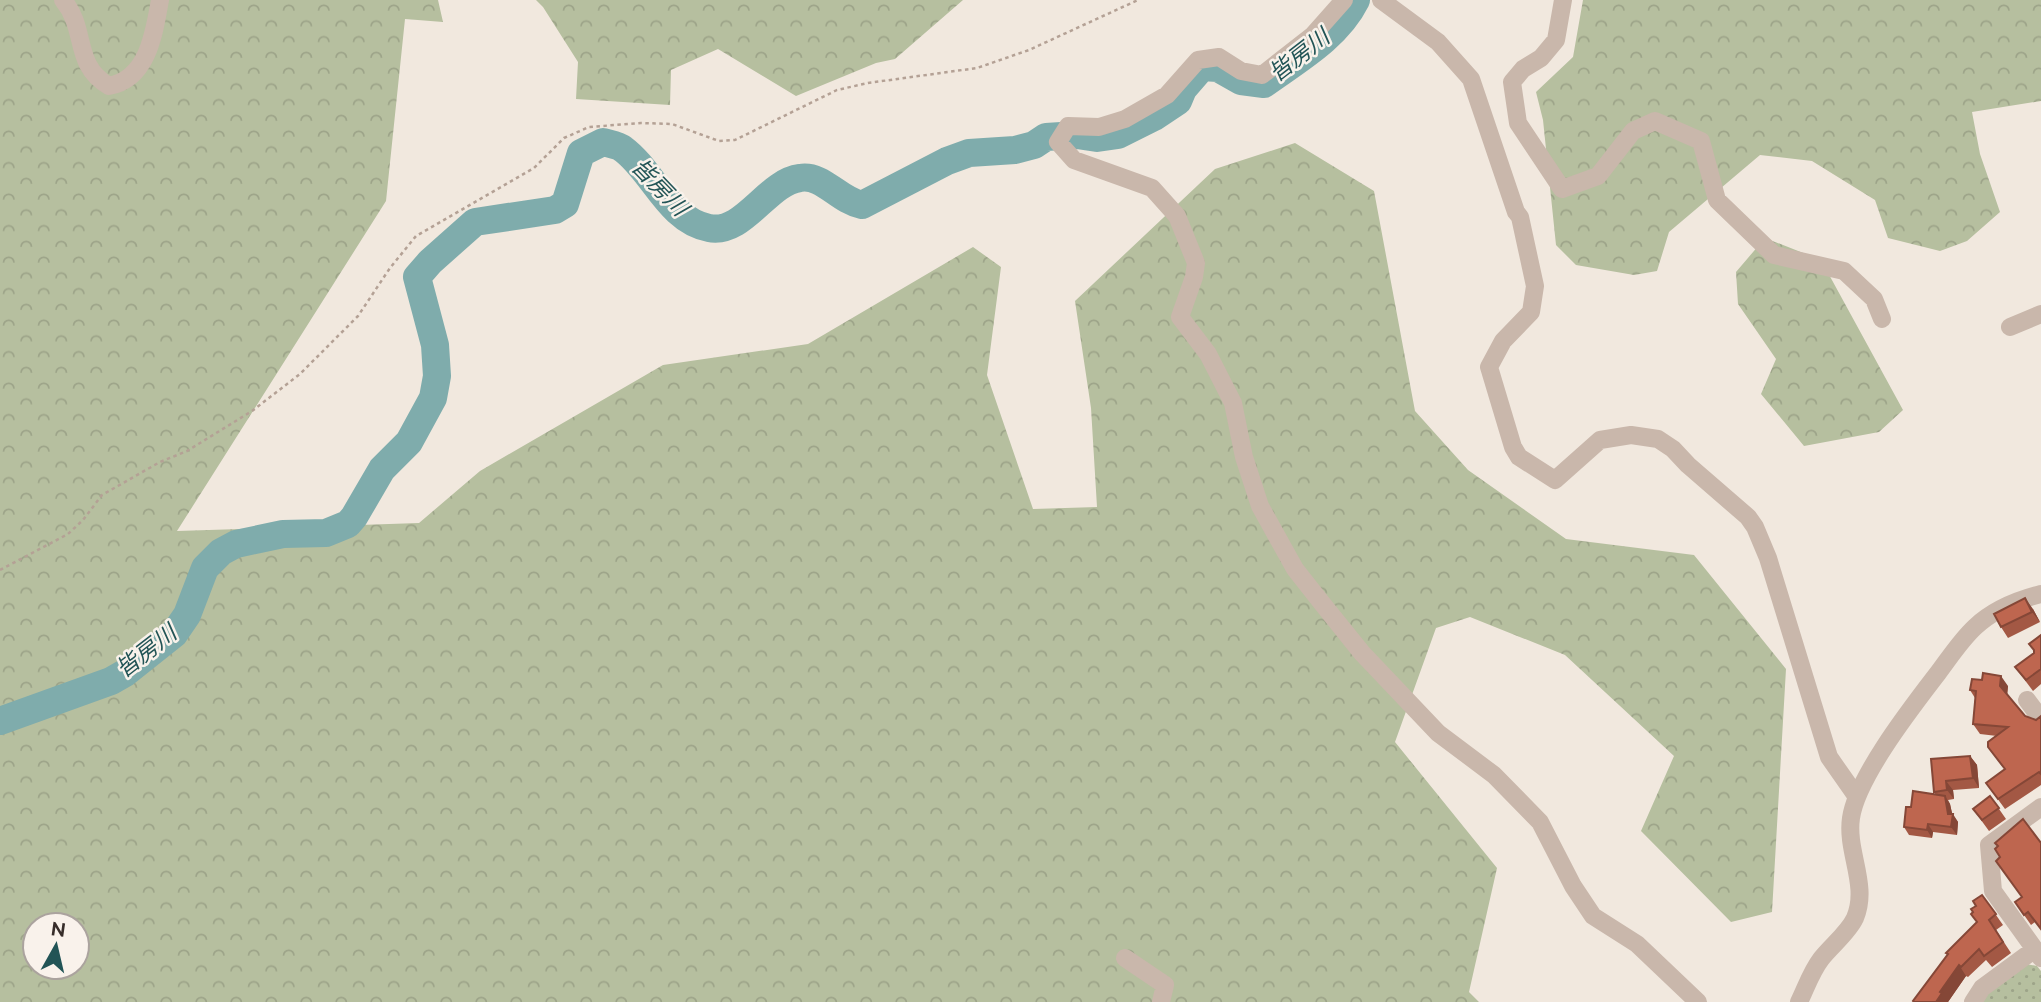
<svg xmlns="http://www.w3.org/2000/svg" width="2041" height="1002" font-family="Raleway,'Noto Sans JP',sans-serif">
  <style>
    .forest { fill: url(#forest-crowns); fill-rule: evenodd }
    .park { fill: url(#park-dots) }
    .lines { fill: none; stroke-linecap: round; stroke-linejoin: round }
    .river { stroke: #7facac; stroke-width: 28 }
    .path { stroke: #b4a195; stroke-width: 2.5; stroke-dasharray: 3.5 3.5; stroke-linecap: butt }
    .minor { stroke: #c9b7ab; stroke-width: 18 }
    .wall { fill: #a35844 }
    .shaded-wall { fill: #854737 }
    .building { fill: #be664f; stroke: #854737; stroke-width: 2 }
    .labels { text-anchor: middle; stroke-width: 5; stroke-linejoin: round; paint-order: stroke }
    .water-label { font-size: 23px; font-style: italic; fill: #225456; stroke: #f9f2eb }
  </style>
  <defs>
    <pattern id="forest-crowns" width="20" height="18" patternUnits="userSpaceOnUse" patternTransform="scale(1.75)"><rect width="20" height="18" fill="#b6bf9f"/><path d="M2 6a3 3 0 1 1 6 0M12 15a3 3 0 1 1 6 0" fill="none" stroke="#9da489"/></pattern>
    <pattern id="park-dots" width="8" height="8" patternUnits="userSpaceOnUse" patternTransform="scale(1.75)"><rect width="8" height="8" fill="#b6bf9f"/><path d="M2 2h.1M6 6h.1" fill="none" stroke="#9da489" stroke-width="1.8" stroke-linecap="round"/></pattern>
  </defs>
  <rect width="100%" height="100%" fill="#f1e8de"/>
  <!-- forest -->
  <path class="forest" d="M0,0H438L443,22L405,19L386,201L177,531L419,523L480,471L663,365L808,344L973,247L1001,267L987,375L1033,509L1097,507L1091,408L1075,301L1215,169L1295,143L1374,191L1415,411L1468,470L1566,539L1694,555L1786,669L1772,912L1731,922L1641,831L1674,756L1565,655L1470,617L1436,628L1395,742L1497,868L1469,992L1479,1002H0ZM35,925H77V967H35Z
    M536,0H963L895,59L876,63L796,96L718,49L671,70L670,105L576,99L578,62L543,7Z
    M1583,0H2041V101L1972,112L1980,154L2000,212L1967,241L1940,251L1888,238L1875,200L1812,161L1760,155L1669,232L1657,271L1634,275L1576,265L1556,245L1543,120L1536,92L1573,57Z
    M1765,238L1821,260L1903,410L1879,432L1804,446L1761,394L1776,359L1738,304L1736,272Z"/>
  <!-- park -->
  <path class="park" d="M2026,964L2037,966L2041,971V1002H1979L1986,992Z"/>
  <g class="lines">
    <!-- river -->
    <path class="river" d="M0,721L111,681L125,673L174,634L187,615L205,568L221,552L236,544L283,534L326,533L348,524L354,517L382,469L409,442L433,398L437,376L435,345L417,277L430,262L475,222L555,210L565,204L581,153L603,142C610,144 618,145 623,149C653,171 669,221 709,228C744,235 767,182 800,178C823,174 838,200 862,205L947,161L969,153L1015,150L1034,145L1046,137L1077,135L1097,138L1118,135L1154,117L1178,101L1183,89L1202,67L1218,68L1241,81L1264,84C1297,60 1337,38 1356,0"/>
    <!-- path -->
    <path class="path" d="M0,570L68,534L83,520L102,495L160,462L187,451L252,411L300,374L358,316L390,268L416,236L534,168L564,138L589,127L641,123L672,124L719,141L735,140L837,90L868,83L977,68L1029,50L1138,0"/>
    <!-- minor -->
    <path class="minor" d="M63,0C88,30 72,64 109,86C148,79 154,33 160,0
      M1344,0L1313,35L1262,75L1241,71L1219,57L1198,60L1167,95L1125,119L1099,127L1068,126L1058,142L1074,160L1152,188L1177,216L1196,263L1194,277L1180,317L1208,354L1233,403L1244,457L1260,506L1295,569L1321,602L1362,653L1438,733L1494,775L1540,822L1573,886L1593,916L1637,944L1698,1002
      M1381,0L1438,42L1471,79L1516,212L1520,217L1535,286L1531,312L1503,341L1489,367L1513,447L1519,457L1555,480L1600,440L1631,435L1658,439L1673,449L1688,465L1748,517L1755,527L1768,558L1829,757L1857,797
      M1563,0L1556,40L1541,58L1523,69L1512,82L1518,123L1562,189L1598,176L1633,131L1655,121L1701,141L1717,200L1774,255L1844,271L1874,299L1882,319
      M2010,327L2041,314
      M2027,700L2041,719
      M2041,807L1989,845L1993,891L2041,958
      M1125,958L1165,985L1161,1002
      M1799,1002C1806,988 1811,972 1821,959C1831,946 1848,933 1855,918C1869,885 1846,852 1851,818C1857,777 1912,707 1938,673C1950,657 1961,640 1975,627C1993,610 2017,600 2041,594
      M1973,1002L1982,988L2035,949"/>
  </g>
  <!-- wall -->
  <path class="wall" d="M2033,609L2040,622L2008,638L2001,627Z
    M2041,635V684L2033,691L2015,667L2034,653Z
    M2008,686L2007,695L2025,716L2036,720L2041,716V785L2005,809L1986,783L2005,770L1988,747L1997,736L1980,734L1973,724L1975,698L1970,690Z
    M1970,756L1977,765L1979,788L1953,790L1954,799L1948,800L1950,804L1952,814L1958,822L1957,835L1933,832L1932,838L1909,835L1904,827L1911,807L1936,795L1934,792Z
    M1990,796L2006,819L1989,831L1973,809Z
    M2023,819L2035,922L2031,925L2015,902L2022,897L2000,857L1998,847Z
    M1982,895L2003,925L1996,930L2011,953L1992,967L1986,960L1968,977L1966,976L1948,1002H1914L1977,922L1973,912Z"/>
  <!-- shaded-wall -->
  <path class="shaded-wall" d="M2025,598L2033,609L2040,622L2032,612Z
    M2001,676L2008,686L2007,696L2000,686Z
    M1970,756L1977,765L1979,788L1973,778Z
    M1946,781L1953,790L1954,799L1947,790Z
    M1945,796L1950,804L1953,817V814L1958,822L1957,835L1951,827Z
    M1928,824L1933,832L1932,838L1927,830Z
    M1959,965L1966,976L1948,1002H1936L1940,992Z"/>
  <!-- building -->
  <path class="building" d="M2025,598L2032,612L2001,627L1994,614Z
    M2041,635V669L2026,680L2015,667L2034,653V650L2029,644Z
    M1983,673L2001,676L2000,686L2025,716L2036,720L2041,716V774L2039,772L1998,799L1986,783L2005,769L1988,747V742L2008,727L1973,724L1976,691L1970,690L1972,679L1982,680Z
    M1970,756L1973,778L1946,781L1947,790L1934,792L1931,759Z
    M1913,791L1945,796L1948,814H1953L1951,827L1928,824L1927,830L1904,827L1906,807H1911Z
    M1990,796L1999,808L1982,820L1973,809Z
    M2023,819L2041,843V929L2028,912L2024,915L2015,902L2022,897L1996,861L2000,857L1995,849L1998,846L1995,843Z
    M1982,895L1996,914L1989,920L2003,942L1984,956L1979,949L1961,967L1959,965L1940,992L1942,993L1936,1002H1914L1913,1001L1948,954L1946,953L1977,922L1971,914L1973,912L1971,909L1976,906L1973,901Z"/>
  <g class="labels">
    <!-- water labels -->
    <g class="water-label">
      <text transform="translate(1299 55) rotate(-38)" y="8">皆房川</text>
      <text transform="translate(660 187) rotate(46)" y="8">皆房川</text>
      <text transform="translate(146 651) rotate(-38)" y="8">皆房川</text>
    </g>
  </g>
  <!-- north arrow -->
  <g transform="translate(56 946) rotate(8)"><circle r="33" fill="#f9f2eb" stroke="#aba39e" stroke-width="2"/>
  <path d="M0-5L12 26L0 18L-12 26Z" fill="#225456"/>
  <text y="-10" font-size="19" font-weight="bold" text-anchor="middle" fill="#372d2a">N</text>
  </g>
</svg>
